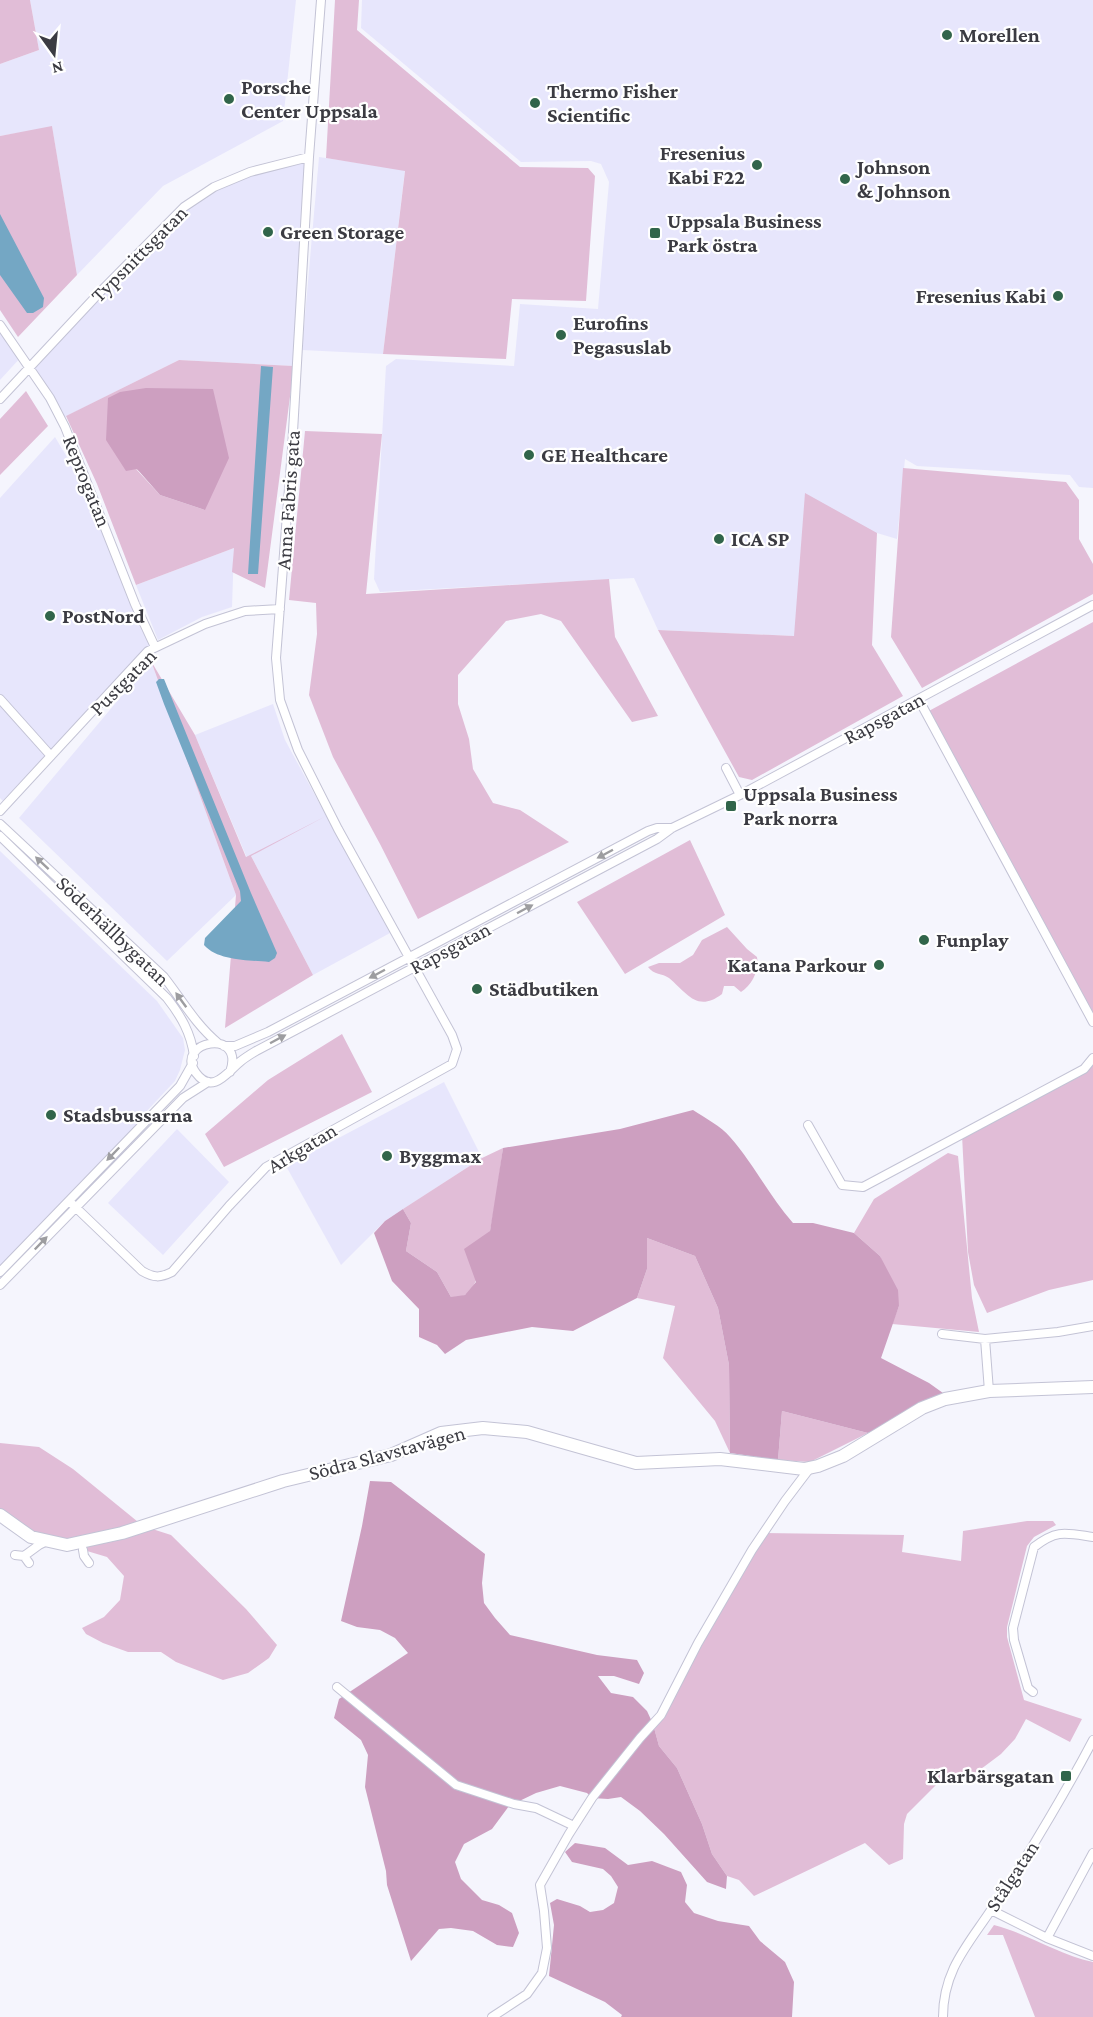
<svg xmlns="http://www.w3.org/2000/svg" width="1093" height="2017" font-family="'Crimson Pro',serif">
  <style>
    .built { fill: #e7e6fc }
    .green { fill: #e1bdd7; fill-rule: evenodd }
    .forest { fill: #cd9fc0 }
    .water { fill: #74a7c4 }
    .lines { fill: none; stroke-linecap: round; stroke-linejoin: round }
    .street-casing { stroke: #c3c3d5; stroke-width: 10 }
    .secondary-casing { stroke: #c3c3d5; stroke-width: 14 }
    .street { stroke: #fff; stroke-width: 8 }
    .secondary { stroke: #fff; stroke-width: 12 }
    .oneway { fill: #9d9da0 }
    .poi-dot { fill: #31654a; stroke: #fff; stroke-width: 2 }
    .labels { text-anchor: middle; stroke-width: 4.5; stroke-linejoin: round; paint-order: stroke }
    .poi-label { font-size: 21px; font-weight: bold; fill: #3b3b42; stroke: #fff; text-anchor: start }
    .street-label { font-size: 21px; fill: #3b3b42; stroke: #fff }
  </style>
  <rect width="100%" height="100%" fill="#f5f5fd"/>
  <!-- built -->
  <path class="built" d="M30,0H296L283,121L163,186L77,275L52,127L0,136V64L39,50Z
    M362,0H1093V488L1079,487L1070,475L917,466L905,459L897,539L877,533L794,636L658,630L634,578L380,592L374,579L386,366L396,359L514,366L520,304L598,309L609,182L601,164L591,161L521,162L361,28Z
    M309,157L294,366L179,360L61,419L30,367L184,207L214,187Z
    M319,157L405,170L383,354L302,350Z
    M0,325L22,356L0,380Z
    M55,437L77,474L150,645L3,801L0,798V498Z
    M234,548L232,607L202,617L158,640L136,585Z
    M151,661L236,895L167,961L19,818Z
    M273,704L285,740L390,933L313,975L251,856L247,858L195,735Z
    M0,851L157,1001L178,1031L183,1038L185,1050L180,1070L175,1081L145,1113L149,1118L0,1274Z
    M444,1082L482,1158L385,1221L341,1265L286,1166Z
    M177,1129L229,1182L163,1255L108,1203Z"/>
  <!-- green -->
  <path class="green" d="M0,0H30L39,50L0,64Z
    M335,0H359L357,30L520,167L588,168L595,176L586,301L512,299L506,359L383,354L405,171L326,158Z
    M52,126L77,275L18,337L0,310V136Z
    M179,360L294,366L265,588L232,572L234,548L136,585L97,484L66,416ZM136,469L205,510L160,495Z
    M26,391L48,426L0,475V419Z
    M305,431L382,434L366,594L609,579L615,637L658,716L632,722L561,621L541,614L506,621L458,675V704L469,739L473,769L493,803L520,810L569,842L418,919L380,844L333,757L309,695L317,634L316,603L289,600Z
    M903,468L1066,482L1079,500V539L1093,564V594L922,688L891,637Z
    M805,493L877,533L872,645L903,696L752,780L739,777L658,630L794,636Z
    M1093,622V1022L927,712Z
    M151,661L195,735L246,857L326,816L251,856L313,975L225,1028L236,895Z
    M690,840L725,915L625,974L577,902Z
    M727,927L747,949L757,957C759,970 753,984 741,992L734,986H724L722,994C697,1013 687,993 669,978C662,973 654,975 648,967L659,963H680L693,955L702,940Z
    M342,1034L372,1092L224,1167L205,1134L268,1080Z
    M1093,1058V1280L1049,1290L987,1313L974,1285L968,1252L962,1135L1084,1069Z
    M503,1148C499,1175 487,1284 465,1295C461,1297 455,1297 451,1297L437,1272L406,1251L411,1223L403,1209L482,1158Z
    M948,1153L958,1156L972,1298L979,1332L892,1324L899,1306L880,1256L854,1233L874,1199Z
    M647,1238L695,1256L718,1308L729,1365L730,1453L715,1421L663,1358L675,1306L637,1298L647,1269Z
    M782,1411L868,1433L810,1462L778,1460Z
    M0,1443L39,1447L73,1469L143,1526L171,1535L246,1609L277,1645L269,1658L248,1673L223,1680L176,1662L161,1652H128L103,1643L86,1634L82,1628L104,1617L120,1600L124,1576L107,1557L67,1545L31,1537L0,1515Z
    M1027,1521H1053L1056,1525L1034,1537L1027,1546L1007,1627V1637L1024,1700L1082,1719L1070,1742L1026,1719L1015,1739L1001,1754L977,1772L954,1775L938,1783L907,1814L904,1824L903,1859L889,1865L865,1843L754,1896L739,1880L727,1876L712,1854L702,1824L677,1768L659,1746L653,1724L764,1533L904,1535L902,1552L961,1561L963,1531Z
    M994,1925C1029,1934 1057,1954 1093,1962V2017H1035L1003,1935H987Z"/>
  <!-- forest -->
  <path class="forest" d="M146,388L213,389L229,458L205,510L160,495L137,469L126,471L106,440L108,398L120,392Z
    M693,1110C705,1118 721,1126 730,1137C754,1164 769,1196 793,1223H813L854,1233L880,1256L898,1290L899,1306L881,1358L929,1383L943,1393L868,1433L782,1411L778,1460L730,1453L729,1365L718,1308L695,1256L647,1238V1269L637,1298L573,1331L532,1327L466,1340L445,1354L437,1345L419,1337V1309L392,1281L374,1233L385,1221L403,1209L411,1223L406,1251L437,1272L451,1297L465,1295L476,1282L464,1249L490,1231L503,1148L620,1129Z
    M370,1481L391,1482L485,1554L482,1583L484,1603L495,1618L510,1635L597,1655L637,1660L644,1673L639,1684L614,1676H598L611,1693L633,1697L647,1711L653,1724L659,1746L677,1768L702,1824L712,1854L727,1876L726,1889L707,1882L664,1834L640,1811L621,1797L608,1799L592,1798L587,1793L560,1786L536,1793L509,1806L492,1829L464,1844L455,1862L461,1879L482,1900L499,1905L512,1913L519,1933L513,1947L497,1945L473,1931L451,1928L439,1929L411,1961L387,1885L386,1871L365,1787L368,1755L361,1740L334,1718L339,1699L408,1653L395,1638L380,1630L357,1627L341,1621L362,1526Z
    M575,1843L605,1848L628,1865L652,1861L681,1872L687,1885L685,1902L694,1913L718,1921L749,1926L760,1941L785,1962L794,1982L792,2017H621L622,2015L605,2002L549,1976L554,1925L550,1903L557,1899L580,1906L590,1912L603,1910L614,1903L618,1887L611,1876L603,1869L572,1862L565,1852Z"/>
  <!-- water -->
  <path class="water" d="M0,214L44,298L43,307L33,313H27L0,275Z
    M261,366L273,367L258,574H248Z
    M159,679H164L251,893L277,953L275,958L269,962C249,960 218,961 204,945L205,938L241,901L240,891L164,704L156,682Z"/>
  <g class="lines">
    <!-- street casing -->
    <g class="street-casing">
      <path id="street" d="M0,325L50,398L65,427L135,604L155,647
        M0,399L101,291L184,207L214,187L250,172L309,157
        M0,699L51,756
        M919,700L1093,1022
        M726,768L740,795
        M0,811L148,651L205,624L245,611L280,609
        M0,824L164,977C182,1000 196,1025 218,1043
        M0,836L167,998C181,1016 191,1033 194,1056
        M224,1046H235L268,1032L648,831L657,828H672
        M230,1072C246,1027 173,1041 196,1073C213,1096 228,1071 241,1061C246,1057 251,1054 256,1051L657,839L672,828L740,795L1093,605
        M808,1125L842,1185L863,1187L1084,1069L1093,1058
        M69,1201L142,1271C154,1278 160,1278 172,1272L229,1206L266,1167L452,1064L457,1049L452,1035L338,829L298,750L280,700L276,658L292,449L309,157L321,0
        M0,1272L180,1086L193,1063
        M0,1285L183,1098L208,1082
        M942,1334L985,1339L1058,1332L1093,1326
        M985,1339L989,1391
        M83,1550L84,1556L89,1563
        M15,1555L24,1556L39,1545L47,1541
        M24,1556L29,1563
        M337,1687L456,1785L514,1804L536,1808L574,1826
        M1033,1692L1028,1688L1014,1640L1013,1628L1034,1547C1057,1529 1066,1533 1093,1537
        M991,1910L1047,1938L1093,1956
        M1047,1938L1093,1853
        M492,2017L527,1994L542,1973L547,1948L544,1911L540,1885L569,1834L592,1798L640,1738L661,1715L698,1643L752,1550L785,1501L810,1468
        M943,2017C943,1971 967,1946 991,1910C1003,1894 1014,1877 1024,1860C1048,1821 1072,1780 1093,1740"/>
    </g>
    <!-- secondary casing -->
    <g class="secondary-casing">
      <path id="secondary" d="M0,1515L31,1537L67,1545L122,1533L283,1481L391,1455L441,1433L483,1428L527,1432L636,1463L720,1459L804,1469L818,1466L843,1456L922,1408L945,1399L989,1391L1093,1387"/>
    </g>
    <!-- street -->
    <use href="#street" class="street"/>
    <!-- secondary -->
    <use href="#secondary" class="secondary"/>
  </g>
  <!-- one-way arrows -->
  <defs><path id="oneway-solid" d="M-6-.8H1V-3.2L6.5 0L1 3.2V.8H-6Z" transform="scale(1.5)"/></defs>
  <g class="oneway">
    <use href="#oneway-solid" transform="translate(605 854) rotate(152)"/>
    <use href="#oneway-solid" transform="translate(42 863) rotate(-137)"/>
    <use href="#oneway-solid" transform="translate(525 909) rotate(-28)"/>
    <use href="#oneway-solid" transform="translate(377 974) rotate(152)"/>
    <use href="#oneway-solid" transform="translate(181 1000) rotate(-126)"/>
    <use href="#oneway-solid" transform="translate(278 1039) rotate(-28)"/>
    <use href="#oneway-solid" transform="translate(113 1154) rotate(134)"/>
    <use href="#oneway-solid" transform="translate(41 1243) rotate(-46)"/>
  </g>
  <!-- markers -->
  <g class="poi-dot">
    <circle cx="947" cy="35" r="6"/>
    <circle cx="229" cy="99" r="6"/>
    <circle cx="535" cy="103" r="6"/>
    <circle cx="757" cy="165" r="6"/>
    <circle cx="845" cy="179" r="6"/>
    <circle cx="268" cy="232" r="6"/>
    <rect x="649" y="227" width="12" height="12" rx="3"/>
    <circle cx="1058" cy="296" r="6"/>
    <circle cx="561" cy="335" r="6"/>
    <circle cx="529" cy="455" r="6"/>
    <circle cx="719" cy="539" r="6"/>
    <circle cx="50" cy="616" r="6"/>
    <rect x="725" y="800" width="12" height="12" rx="3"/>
    <circle cx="924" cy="940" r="6"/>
    <circle cx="879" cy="965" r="6"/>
    <circle cx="477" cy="989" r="6"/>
    <circle cx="51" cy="1115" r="6"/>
    <circle cx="387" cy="1156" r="6"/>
    <rect x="1060" y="1770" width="12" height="12" rx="3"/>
  </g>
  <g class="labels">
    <!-- poi labels -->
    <g class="poi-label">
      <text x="959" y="42">Morellen</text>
      <text x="241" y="94">Porsche<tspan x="241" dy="24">Center Uppsala</tspan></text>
      <text x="547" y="98">Thermo Fisher<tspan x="547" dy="24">Scientific</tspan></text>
      <text x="745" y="160" text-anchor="end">Fresenius<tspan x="745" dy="24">Kabi F22</tspan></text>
      <text x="857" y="174">Johnson<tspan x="857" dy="24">&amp; Johnson</tspan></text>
      <text x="667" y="228">Uppsala Business<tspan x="667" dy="24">Park östra</tspan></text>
      <text x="280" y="239">Green Storage</text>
      <text x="1046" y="303" text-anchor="end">Fresenius Kabi</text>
      <text x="573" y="330">Eurofins<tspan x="573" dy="24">Pegasuslab</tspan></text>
      <text x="541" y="462">GE Healthcare</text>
      <text x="731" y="546">ICA SP</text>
      <text x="62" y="623">PostNord</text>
      <text x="743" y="801">Uppsala Business<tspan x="743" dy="24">Park norra</tspan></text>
      <text x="936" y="947">Funplay</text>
      <text x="867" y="972" text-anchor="end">Katana Parkour</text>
      <text x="489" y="996">Städbutiken</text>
      <text x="63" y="1122">Stadsbussarna</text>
      <text x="399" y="1163">Byggmax</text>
      <text x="1054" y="1783" text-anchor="end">Klarbärsgatan</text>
    </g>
    <!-- street labels -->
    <g class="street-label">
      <text transform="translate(139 254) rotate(-45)" y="7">Typsnittsgatan</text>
      <text transform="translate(87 481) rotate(68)" y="7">Reprogatan</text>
      <text transform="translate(288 500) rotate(-86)" y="7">Anna Fabris gata</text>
      <text transform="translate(123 682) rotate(-45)" y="7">Pustgatan</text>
      <text transform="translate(884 718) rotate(-28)" y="7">Rapsgatan</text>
      <text transform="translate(113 931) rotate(44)" y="7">Söderhällbygatan</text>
      <text transform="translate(450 948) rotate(-28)" y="7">Rapsgatan</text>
      <text transform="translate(302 1148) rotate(-31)" y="7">Arkgatan</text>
      <text transform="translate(387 1453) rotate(-15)" y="7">Södra Slavstavägen</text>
      <text transform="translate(1012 1876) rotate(-57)" y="7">Stålgatan</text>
    </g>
  </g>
  <!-- north arrow -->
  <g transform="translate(54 54) rotate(165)" stroke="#ffffff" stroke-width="4.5" paint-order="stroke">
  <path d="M0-4.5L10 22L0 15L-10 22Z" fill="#3b3b42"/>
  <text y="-9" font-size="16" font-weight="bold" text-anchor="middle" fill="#3b3b42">N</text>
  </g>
</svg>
